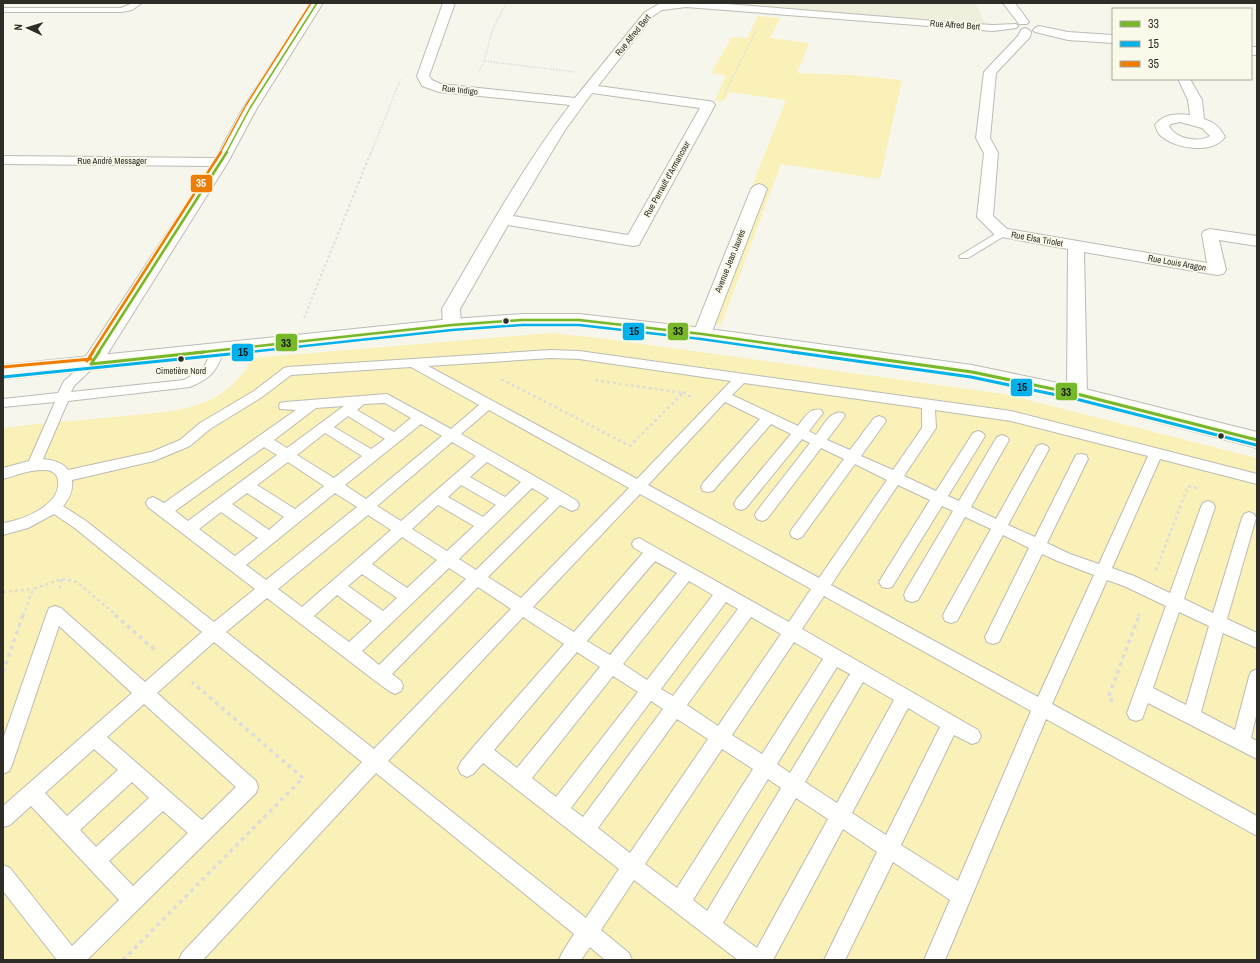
<svg xmlns="http://www.w3.org/2000/svg" width="1260" height="963" font-family="'Archivo Narrow',sans-serif">
  <style>
    .built { fill: #f0eedd }
    .green { fill: #faf1b8 }
    .lines { fill: none; stroke-linecap: round; stroke-linejoin: round }
    .lane-casing { stroke: #bcbbb4; stroke-width: 2 }
    .street-casing { stroke: #bcbbb4; stroke-width: 2 }
    .secondary-casing { stroke: #bcbbb4; stroke-width: 2 }
    .path-far3 { stroke: #dedddb; stroke-width: 1.5; stroke-dasharray: 1.5 1.5; stroke-linecap: butt }
    .path-far2 { stroke: #dedddb; stroke-width: 2; stroke-dasharray: 2.5 2.5; stroke-linecap: butt }
    .path-far1 { stroke: #dedddb; stroke-width: 2.5; stroke-dasharray: 3 3; stroke-linecap: butt }
    .path { stroke: #dedddb; stroke-width: 3.5; stroke-dasharray: 4 4; stroke-linecap: butt }
    .lane { fill: #fefefc; fill-rule: evenodd }
    .street { fill: #fefefc; fill-rule: evenodd }
    .secondary { fill: #fefefc; fill-rule: evenodd }
    .bus-1-far2-casing { stroke: #fbf9e9; stroke-width: 3 }
    .bus-1-far1-casing { stroke: #fbf9e9; stroke-width: 5 }
    .bus-1-casing { stroke: #fbf9e9; stroke-width: 6 }
    .bus-2-far1-casing { stroke: #fbf9e9; stroke-width: 5 }
    .bus-2-casing { stroke: #fbf9e9; stroke-width: 6 }
    .bus-3-far2-casing { stroke: #fbf9e9; stroke-width: 3 }
    .bus-3-far1-casing { stroke: #fbf9e9; stroke-width: 5 }
    .bus-3-casing { stroke: #fbf9e9; stroke-width: 6 }
    .bus-1-far2 { stroke: #76b82a; stroke-width: 1.5 }
    .bus-1-far1 { stroke: #76b82a; stroke-width: 2.5 }
    .bus-1 { stroke: #76b82a; stroke-width: 3 }
    .bus-2-far1 { stroke: #00b1eb; stroke-width: 2.5 }
    .bus-2 { stroke: #00b1eb; stroke-width: 3 }
    .bus-3-far2 { stroke: #ee7d00; stroke-width: 1.5 }
    .bus-3-far1 { stroke: #ee7d00; stroke-width: 2.5 }
    .bus-3 { stroke: #ee7d00; stroke-width: 3 }
    .bus-dot { fill: #2d2c26; stroke: #fbf9e9; stroke-width: 1.5 }
    .labels { text-anchor: middle; stroke-width: 3.5; stroke-linejoin: round; paint-order: stroke }
    .far-street-label { font-size: 9px; fill: #2d2c26; stroke: #fbf9e9 }
    .bus-label { font-size: 9px; fill: #2d2c26; stroke: #fbf9e9 }
    .line-badge { stroke: #fbf9e9; stroke-width: 1.5 }
    .badge-label { font-size: 11px; text-anchor: middle; font-weight: bold; fill: #fff }
    .pale-badge-label { font-size: 11px; text-anchor: middle; font-weight: bold; fill: #111 }
  </style>
  <rect width="100%" height="100%" fill="#f7f6ed"/>
  <!-- built -->
  <path class="built" d="M714,3H976L985,24Z"/>
  <!-- green -->
  <path class="green" d="M758,16L780,18L770,38L809,43L797,73L851,75L902,80L880,179L781,164L721,325L699,321L786,100L729,92L724,101L715,100L726,75L711,73L732,37L747,38Z
    M550,333L599,338L1004,394L1257,458V960H3V428C43,423 84,420 124,416C153,413 183,412 210,400C229,391 243,376 252,358Z"/>
  <g class="lines">
    <!-- lane casing -->
    <g class="lane-casing">
      <path id="lane" d="M133,3H142L132,10L121,12H3V8H121Z
        M1002,230L1007,233L1006,235L968,258H960L959,256Z
        M218,346L222,347L224,350C217,371 211,378 190,387L68,401L43,459C52,460 63,462 68,470L151,452L180,440L200,423L254,391L284,368L288,367L551,350L579,351L1011,411L1257,474V484L1160,459L1112,568L1134,576L1170,593L1201,507L1203,503L1208,501L1213,503L1215,507L1184,599L1213,613L1242,518L1244,514L1249,512L1254,514L1256,518L1227,619L1257,633V648L1223,633L1201,712L1235,730L1249,677L1251,672L1257,669V712L1251,738L1257,741V759L1148,703L1142,719L1136,721L1130,719L1127,713L1166,606L1124,586L1107,580L1052,704L1257,816V836L1046,719L945,960H924L950,900L893,862L845,960H824L877,852L843,829L773,960H738L634,880L601,930L629,953L632,960H605L590,947L581,960H559L562,953L574,934L376,773L203,960H179L182,953L362,762L214,642L157,693L256,781L258,787L256,793L87,960H57L3,891V865L10,868L72,946L119,900L31,806L10,825L3,827V806L132,693L59,626L12,765L9,771L3,774V739L47,613L49,608L55,606L61,608L145,682L202,632L76,529L54,514L28,528L3,535V523C23,520 62,505 58,480C57,473 51,470 45,470C30,469 17,475 3,479V468L29,461L55,402L3,407V399L58,393L64,381L87,361H95L97,364L74,386L71,392L184,380L203,369L214,347ZM551,358L579,359L731,381L637,479L428,366ZM411,367L479,405L451,429L387,394L285,402L280,403L279,406L280,409L296,410L164,503L153,497L148,499L146,503L148,507L255,589L214,622L86,521L63,506C70,498 73,490 72,480L154,461L190,446L210,429L262,397L291,375ZM744,383L922,408V428L893,470L861,456L884,424L886,421L884,418L879,416L874,418L850,450L827,440L845,416L843,413C831,409 823,426 816,435L809,431L823,413L821,410C810,407 804,418 798,426L732,395ZM725,402L760,419L703,483L701,487L703,491L708,492L713,491L771,424L791,434L736,500L734,504L736,508L741,510L746,508L802,439L810,443L757,511L755,515L757,519L762,521L767,519L821,448L844,459L792,529L790,533L792,537L797,539L802,537L855,464L887,480L819,578L648,485ZM385,403L411,418L394,432L357,410L364,404ZM344,406L287,448L274,440L316,408ZM489,410L629,488L521,598L488,577L560,505L572,511L577,509L579,505L577,501L564,493L461,434ZM935,410L1011,421L1148,456L1099,564L1070,554L1047,543L1088,459L1086,455L1081,454L1076,455L1035,537L1008,525L1049,449L1047,446L1042,444L1037,446L996,519L971,507L1009,440L1007,437L1002,435L997,437L959,501L948,496L985,436L983,433L978,431L973,433L936,491L904,476L936,428ZM348,416L385,439L371,449L334,427ZM421,424L442,436L366,499L345,485ZM325,433L362,456L334,478L297,455ZM452,442L476,456L401,521L377,506ZM264,447L277,455L188,521L175,511ZM288,462L324,486L295,509L257,485ZM487,462L521,482L505,497L470,477ZM461,485L496,505L483,517L448,497ZM898,485L930,500L882,577L879,582L882,587L887,588L892,587L942,506L953,511L906,590L904,595L906,600L912,602L918,600L965,517L991,529L945,611L943,616L945,621L951,623L957,621L1003,535L1029,548L985,637L987,642L993,644L999,642L1042,554L1060,562L1094,575L1038,697L831,585ZM532,488L549,498L476,570L459,559ZM247,493L284,517L269,530L232,504ZM335,493L357,507L266,580L246,565ZM640,494L811,589L789,622L639,538L634,540L632,544L634,548L643,553L574,632L533,607ZM438,505L474,526L447,551L412,529ZM221,512L258,538L235,556L199,529ZM368,515L391,530L302,607L278,589ZM402,537L437,560L407,588L372,564ZM655,561L677,573L610,655L587,641ZM449,568L466,579L379,665L362,651ZM362,574L397,598L383,611L348,586ZM689,581L713,595L647,680L623,664ZM478,587L511,609L374,749L226,632L267,598L374,680L389,691L395,694L401,691L403,686L401,681L392,674ZM337,595L372,621L349,642L314,616ZM824,596L1031,711L958,881L901,845L954,735L972,744L978,742L981,736L978,730L802,629ZM726,602L738,609L673,696L661,689ZM1179,612L1209,626L1186,705L1153,688ZM523,617L564,644L475,745L461,762L458,768L461,774L467,777L473,774L483,763L619,869L586,918L388,761ZM751,617L781,634L718,726L687,705ZM794,642L823,659L762,754L732,735ZM577,652L600,667L517,768L494,750ZM837,667L850,674L790,773L777,764ZM613,676L638,692L556,797L532,778ZM863,682L894,700L837,803L805,782ZM651,701L663,709L583,817L571,808ZM144,704L236,787L202,820L107,737ZM908,708L940,727L886,835L852,813ZM677,719L708,739L630,853L598,828ZM94,749L118,770L67,816L45,793ZM722,749L753,769L677,888L645,864ZM768,779L781,788L707,911L693,900ZM132,782L149,798L96,847L80,830ZM796,798L828,819L757,948L723,923ZM163,811L188,833L133,886L109,861Z"/>
    </g>
    <!-- street casing -->
    <g class="street-casing">
      <path id="street" d="M311,3H323L257,108L228,162L98,369L91,370L84,369L81,364L84,359L211,166L3,164V156L216,158L243,108Z
        M443,3H455L429,76L432,80L441,84L575,98L645,12L659,4L715,3L959,23L993,25L1016,24L1018,26L1016,28L993,31L686,7L662,10L653,16L598,86L708,101L713,102L715,105L641,241L639,245L633,246L508,225L460,309L461,325L459,329L452,331L445,329L443,325L442,309C483,239 521,169 570,105L439,92L422,86L417,76ZM592,93L700,108L628,235L513,216L565,130Z
        M1003,3H1015L1029,22L1027,24H1019Z
        M1039,26L1068,32L1113,35V43L1068,40L1035,32L1033,30L1035,28Z
        M1025,28L1029,30L1031,32L1030,37L996,73L990,138L998,153L993,216L1007,229L1207,263L1202,234L1204,231L1210,229L1257,236V246L1219,240L1226,270L1223,274L1217,275L1084,252L1087,394L1084,399L1077,401L1070,399L1067,394L1068,249L996,236L977,217L984,153L976,138L984,72L1018,36L1021,30Z
        M1251,47H1257V55H1251Z
        M1178,79H1190L1202,100L1204,119C1214,122 1220,127 1225,137C1212,155 1173,149 1159,134C1157,131 1156,128 1155,125C1163,114 1177,113 1190,115L1188,100ZM1180,122L1202,128L1210,136C1199,143 1175,139 1169,126L1171,124Z
        M759,184L764,186L767,189L711,334L709,338L702,340L695,338L693,334L751,189L754,186Z"/>
    </g>
    <!-- secondary casing -->
    <g class="secondary-casing">
      <path id="secondary" d="M522,314H579L702,328L972,365L1077,387L1257,432V448L1077,401L972,379L702,340L579,326H522L452,331L91,370L3,379V365L452,319Z"/>
    </g>
    <!-- path-far3 -->
    <path class="path-far3" d="M506,3L493,28L484,61L575,72
      M479,71L484,61
      M725,92L757,29
      M371,153L401,78"/>
    <!-- path-far2 -->
    <path class="path-far2" d="M304,318L371,152"/>
    <!-- path-far1 -->
    <path class="path-far1" d="M501,379L630,446L683,393L594,380
      M683,392L693,398
      M1156,570L1188,486L1197,488
      M62,579L77,582L117,616
      M3,592L33,589
      M23,616L33,589L62,579L59,591
      M1138,616L1140,612"/>
    <!-- path -->
    <path class="path" d="M115,615L155,650
      M3,672L23,615
      M1113,701L1108,698L1139,615
      M123,960L303,778L192,682"/>
    <!-- lane -->
    <use href="#lane" class="lane"/>
    <!-- street -->
    <use href="#street" class="street"/>
    <!-- secondary -->
    <use href="#secondary" class="secondary"/>
    <!-- bus-1-far2 casing -->
    <g class="bus-1-far2-casing">
      <path id="bus-1-far2" d="M226,153L250,108L317,3"/>
    </g>
    <!-- bus-1-far1 casing -->
    <g class="bus-1-far1-casing">
      <path id="bus-1-far1" d="M98,353L227,152
        M194,353L452,325L522,320H579L702,334L836,353"/>
    </g>
    <!-- bus-1 casing -->
    <g class="bus-1-casing">
      <path id="bus-1" d="M829,352L972,372L1077,394L1257,440
        M91,364L204,352
        M91,364L99,352"/>
    </g>
    <!-- bus-2-far1 casing -->
    <g class="bus-2-far1-casing">
      <path id="bus-2-far1" d="M241,353L452,330L522,325H579L701,339L799,353"/>
    </g>
    <!-- bus-2 casing -->
    <g class="bus-2-casing">
      <path id="bus-2" d="M792,352L971,377L1076,399L1256,445
        M3,377L250,352"/>
    </g>
    <!-- bus-3-far2 casing -->
    <g class="bus-3-far2-casing">
      <path id="bus-3-far2" d="M220,153L246,105L311,3"/>
    </g>
    <!-- bus-3-far1 casing -->
    <g class="bus-3-far1-casing">
      <path id="bus-3-far1" d="M92,353L221,152"/>
    </g>
    <!-- bus-3 casing -->
    <g class="bus-3-casing">
      <path id="bus-3" d="M87,361L93,352
        M3,367L91,359"/>
    </g>
    <!-- bus-1-far2 -->
    <use href="#bus-1-far2" class="bus-1-far2"/>
    <!-- bus-1-far1 -->
    <use href="#bus-1-far1" class="bus-1-far1"/>
    <!-- bus-1 -->
    <use href="#bus-1" class="bus-1"/>
    <!-- bus-2-far1 -->
    <use href="#bus-2-far1" class="bus-2-far1"/>
    <!-- bus-2 -->
    <use href="#bus-2" class="bus-2"/>
    <!-- bus-3-far2 -->
    <use href="#bus-3-far2" class="bus-3-far2"/>
    <!-- bus-3-far1 -->
    <use href="#bus-3-far1" class="bus-3-far1"/>
    <!-- bus-3 -->
    <use href="#bus-3" class="bus-3"/>
  </g>
  <!-- markers -->
  <g class="bus-dot">
    <circle cx="506" cy="321" r="3.5"/>
    <circle cx="181" cy="359" r="3.5"/>
    <circle cx="1221" cy="436" r="3.5"/>
  </g>
  <g class="labels">
    <!-- far-street labels -->
    <g class="far-street-label">
      <text transform="translate(955 25) rotate(4)" y="3">Rue Alfred Bert</text>
      <text transform="translate(633 35) rotate(-51)" y="3">Rue Alfred Bert</text>
      <text transform="translate(460 90) rotate(6)" y="3">Rue Indigo</text>
      <text x="112" y="164">Rue André Messager</text>
      <text transform="translate(667 179) rotate(-61)" y="3">Rue Perrault d'Armancour</text>
      <text transform="translate(1037 239) rotate(10)" y="3">Rue Elsa Triolet</text>
      <text transform="translate(730 261) rotate(-68)" y="3">Avenue Jean Jaurès</text>
      <text transform="translate(1177 263) rotate(10)" y="3">Rue Louis Aragon</text>
    </g>
    <!-- bus labels -->
    <g class="bus-label">
      <text x="181" y="374">Cimetière Nord</text>
    </g>
  </g>
  <g class="line-badge">
    <rect x="190" y="174" width="23" height="19" rx="4" fill="#ee7d00"/>
    <rect x="622" y="322" width="23" height="19" rx="4" fill="#00b1eb"/>
    <rect x="667" y="322" width="22" height="19" rx="4" fill="#76b82a"/>
    <rect x="275" y="333" width="23" height="19" rx="4" fill="#76b82a"/>
    <rect x="231" y="343" width="23" height="19" rx="4" fill="#00b1eb"/>
    <rect x="1010" y="378" width="23" height="19" rx="4" fill="#00b1eb"/>
    <rect x="1055" y="382" width="23" height="19" rx="4" fill="#76b82a"/>
  </g>
  <g class="badge-label">
    <text x="201" y="187">35</text>
  </g>
  <g class="pale-badge-label">
    <text x="634" y="335">15</text>
    <text x="678" y="335">33</text>
    <text x="286" y="347">33</text>
    <text x="243" y="356">15</text>
    <text x="1022" y="391">15</text>
    <text x="1066" y="396">33</text>
  </g>
  <!-- border -->
  <rect width="1260" height="963" fill="none" stroke="#2d2c26" stroke-width="8"/>
  <!-- legend -->
  <rect x="1112" y="8" width="140" height="72" fill="#fbf9e9" stroke="#a9a79b"/>
  <rect x="1120" y="21" width="20" height="6" fill="#76b82a" stroke="#a9a79b"/>
  <text x="1148" y="28" font-size="12" fill="#2d2c26">33</text>
  <rect x="1120" y="41" width="20" height="6" fill="#00b1eb" stroke="#a9a79b"/>
  <text x="1148" y="48" font-size="12" fill="#2d2c26">15</text>
  <rect x="1120" y="61" width="20" height="6" fill="#ee7d00" stroke="#a9a79b"/>
  <text x="1148" y="68" font-size="12" fill="#2d2c26">35</text>
  <!-- north arrow -->
  <g transform="translate(28 28) rotate(274)" stroke="#fbf9e9" stroke-width="3" paint-order="stroke">
  <path d="M0-3L7 15L0 10L-7 15Z" fill="#2d2c26"/>
  <text y="-6" font-size="11" font-weight="bold" text-anchor="middle" fill="#2d2c26">N</text>
  </g>
</svg>
